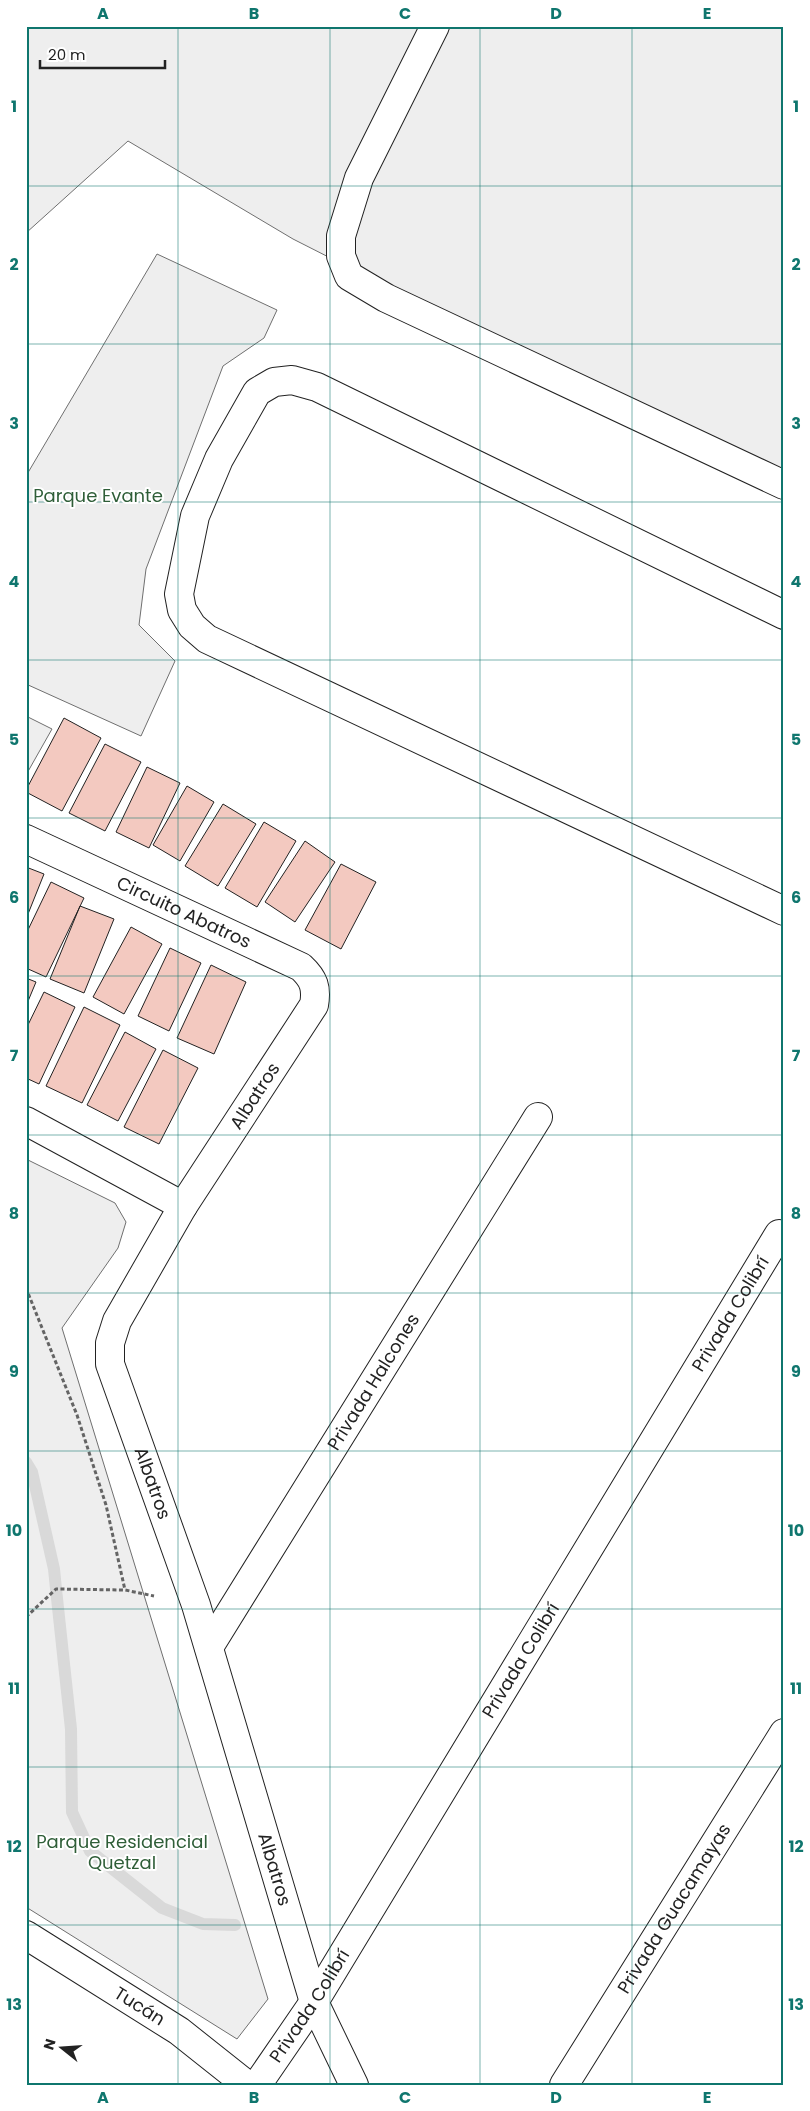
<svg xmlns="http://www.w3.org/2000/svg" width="810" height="2111" font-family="Poppins,sans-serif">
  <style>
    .green { fill: #eee; stroke: #6f6f6f }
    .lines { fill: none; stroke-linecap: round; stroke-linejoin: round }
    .stream { stroke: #d9d9d9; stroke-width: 12 }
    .building { fill: #f3c9c0; stroke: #222 }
    .minor-casing { stroke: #222; stroke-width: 30 }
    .path { stroke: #646464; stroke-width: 3; stroke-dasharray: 4 2.5; stroke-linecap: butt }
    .minor { stroke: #fff; stroke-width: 28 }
    .grid { fill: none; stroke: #0f766e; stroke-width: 1; stroke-opacity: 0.55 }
    .labels { text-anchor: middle; stroke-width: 4; stroke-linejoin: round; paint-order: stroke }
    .park-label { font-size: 18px; fill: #2f5e38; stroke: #fff }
    .street-label { font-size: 18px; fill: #222; stroke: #fff }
    .neatline { fill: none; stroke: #0f766e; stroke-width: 2 }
    .grid-label { font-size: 16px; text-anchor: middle; font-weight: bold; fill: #0f766e }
  </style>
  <rect width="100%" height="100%" fill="#fff"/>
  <!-- green -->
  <path class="green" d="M26,26H784V488L293,239L128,141L26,233Z
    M157,254L277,310L264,338L223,366L146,569L139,625L175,661L141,736L26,684V476Z
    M26,716L52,729L26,775Z
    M26,1159L115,1203L126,1222L118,1248L62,1328L268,1999L237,2039L26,1907Z"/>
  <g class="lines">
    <!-- stream -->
    <path class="stream" d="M26,1462L32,1472L54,1569L56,1589L71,1729L72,1812L90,1851L162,1908L203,1924L235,1925"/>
  </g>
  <!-- building -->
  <path class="building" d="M64,718L101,738L62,811L26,792V790Z
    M105,744L141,762L105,831L69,813Z
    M147,767L180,783L149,848L116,832Z
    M187,786L214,802L180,861L153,845Z
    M223,804L256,824L218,886L185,866Z
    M264,822L296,841L257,907L225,888Z
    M305,841L335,862L295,922L265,902Z
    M341,864L376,882L341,949L305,930Z
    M26,867L44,874L26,919Z
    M51,882L84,898L46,977L26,968V934Z
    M80,906L114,919L84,993L50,979Z
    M131,927L162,944L124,1014L93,997Z
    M170,948L201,963L169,1031L138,1016Z
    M211,965L246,982L214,1054L177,1038Z
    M26,978L36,982L26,1006Z
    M44,992L75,1007L39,1084L26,1078V1029Z
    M84,1007L120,1025L82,1103L46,1086Z
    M125,1032L156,1049L118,1121L87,1105Z
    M163,1050L198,1068L159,1144L124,1127Z"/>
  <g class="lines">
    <!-- minor casing -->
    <g class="minor-casing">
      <g id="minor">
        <path d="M435,26L359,178L341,236V256L349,276L386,298L784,485"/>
        <path d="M784,615L317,387L292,380L274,382L257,392L219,459L195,516L179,594L182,610L192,626L207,639L784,911"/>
        <path id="s1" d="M26,839L301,967C314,979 317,988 314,1005L183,1206L117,1321L110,1343V1364L196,1605L314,2002L354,2085"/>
        <path d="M26,1121L183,1206"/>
        <path id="s2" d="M209,1647L538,1117"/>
        <path id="s3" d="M26,1935L179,2031L247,2085"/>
        <path id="s4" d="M257,2085L314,2002L779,1234"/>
        <path id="s5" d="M564,2085L784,1733"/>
      </g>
    </g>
    <!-- path -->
    <path class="path" d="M26,1288L77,1415L106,1505L125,1590
      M26,1617L56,1589L125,1590L154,1596"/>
    <!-- minor -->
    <use href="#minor" class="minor"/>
  </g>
  <!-- grid -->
  <path class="grid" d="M178,26V2085M330,26V2085M480,26V2085M632,26V2085M26,186H784M26,344H784M26,502H784M26,660H784M26,818H784M26,976H784M26,1135H784M26,1293H784M26,1451H784M26,1609H784M26,1767H784M26,1925H784"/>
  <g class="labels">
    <!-- park labels -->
    <g class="park-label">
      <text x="98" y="502">Parque Evante</text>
      <text x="122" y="1848">Parque Residencial<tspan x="122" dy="21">Quetzal</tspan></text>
    </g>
    <!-- street labels -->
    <g class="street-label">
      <text dy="6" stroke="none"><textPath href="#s1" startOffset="174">Circuito Abatros</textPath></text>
      <text transform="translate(255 1096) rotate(-57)" y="6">Albatros</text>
      <text dy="6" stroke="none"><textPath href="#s4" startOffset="905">Privada Colibrí</textPath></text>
      <text dy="6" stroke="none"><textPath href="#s2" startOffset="312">Privada Halcones</textPath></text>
      <text dy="6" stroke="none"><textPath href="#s1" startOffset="889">Albatros</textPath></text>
      <text dy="6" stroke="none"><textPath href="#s4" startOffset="500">Privada Colibrí</textPath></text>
      <text dy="6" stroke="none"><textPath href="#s1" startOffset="1294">Albatros</textPath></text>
      <text dy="6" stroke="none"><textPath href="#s5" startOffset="208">Privada Guacamayas</textPath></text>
      <text dy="6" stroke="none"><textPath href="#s3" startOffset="134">Tucán</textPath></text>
      <text dy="6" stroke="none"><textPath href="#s4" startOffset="95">Privada Colibrí</textPath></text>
    </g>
  </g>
  <!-- border -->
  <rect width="810" height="2111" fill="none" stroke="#ffffff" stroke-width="55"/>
  <!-- north arrow -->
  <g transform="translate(62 2048) rotate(287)" stroke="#ffffff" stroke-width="4" paint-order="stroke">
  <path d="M0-4L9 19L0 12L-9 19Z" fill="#222222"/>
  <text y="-8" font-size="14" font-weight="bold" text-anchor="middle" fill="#222222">N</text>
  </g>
  <!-- scale -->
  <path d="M40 60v8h125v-8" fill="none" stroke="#222222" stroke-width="2.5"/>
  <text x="48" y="60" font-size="15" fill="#222222" stroke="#ffffff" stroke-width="4" paint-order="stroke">20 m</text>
  <rect x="28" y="28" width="754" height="2056" class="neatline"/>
  <g class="grid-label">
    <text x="103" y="19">A</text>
    <text x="254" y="19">B</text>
    <text x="405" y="19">C</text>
    <text x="556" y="19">D</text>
    <text x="707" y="19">E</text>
    <text x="14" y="112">1</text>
    <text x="796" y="112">1</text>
    <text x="14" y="270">2</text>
    <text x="796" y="270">2</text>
    <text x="14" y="429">3</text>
    <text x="796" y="429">3</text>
    <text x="14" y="587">4</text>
    <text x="796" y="587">4</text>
    <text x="14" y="745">5</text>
    <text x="796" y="745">5</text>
    <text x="14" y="903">6</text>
    <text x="796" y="903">6</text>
    <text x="14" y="1061">7</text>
    <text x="796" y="1061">7</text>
    <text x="14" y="1219">8</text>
    <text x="796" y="1219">8</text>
    <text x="14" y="1377">9</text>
    <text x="796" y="1377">9</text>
    <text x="14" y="1536">10</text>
    <text x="796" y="1536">10</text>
    <text x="14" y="1694">11</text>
    <text x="796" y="1694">11</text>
    <text x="14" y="1852">12</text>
    <text x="796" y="1852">12</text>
    <text x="14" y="2010">13</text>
    <text x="796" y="2010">13</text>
    <text x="103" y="2103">A</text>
    <text x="254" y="2103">B</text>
    <text x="405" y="2103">C</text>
    <text x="556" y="2103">D</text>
    <text x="707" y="2103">E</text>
  </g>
</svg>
